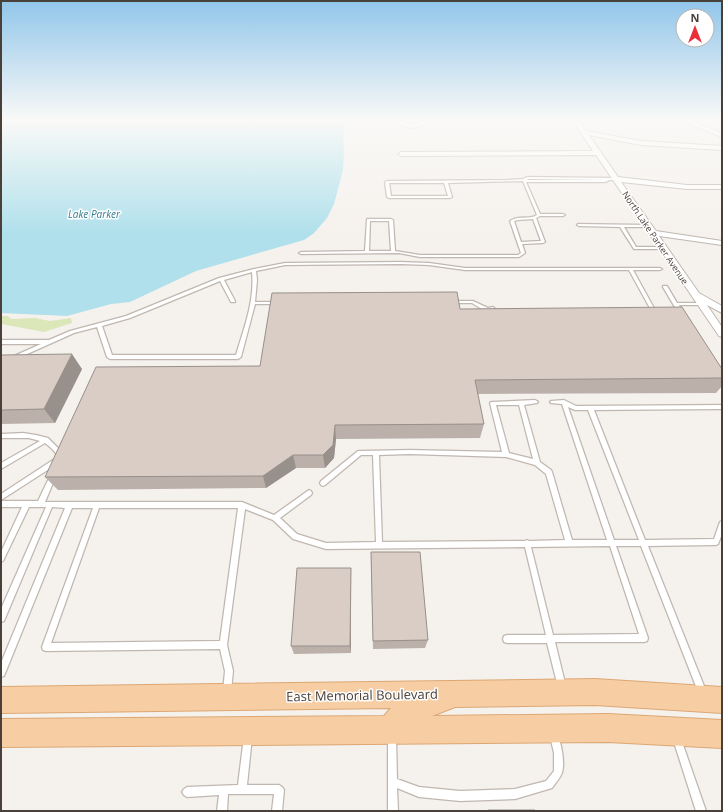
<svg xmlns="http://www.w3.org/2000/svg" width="723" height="812" font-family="'Open Sans',sans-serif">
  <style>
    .green { fill: #dbe6b9 }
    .water { fill: #afe0ec }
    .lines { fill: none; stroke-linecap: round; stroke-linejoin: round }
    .lane-casing { stroke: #c0b7b0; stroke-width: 2.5 }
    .street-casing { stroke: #c0b7b0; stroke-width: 2 }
    .primary-casing { stroke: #dca774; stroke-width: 2 }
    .lane { fill: #fff; fill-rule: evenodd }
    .street { fill: #fff; fill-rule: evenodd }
    .primary { fill: #f7cea4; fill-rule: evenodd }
    .wall { fill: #bbb0aa }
    .shaded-wall { fill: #98908b }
    .building { fill: #d9cdc6; stroke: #98908b }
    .labels { text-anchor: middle; stroke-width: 3; stroke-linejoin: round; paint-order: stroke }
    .far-street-label { font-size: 9px; fill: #49403a; stroke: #fff }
    .far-water-label { font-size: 10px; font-style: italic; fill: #327b8f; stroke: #fff }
    .near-street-label { font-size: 13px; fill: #49403a; stroke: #fff }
  </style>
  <rect width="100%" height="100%" fill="#f5f1ed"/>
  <!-- green -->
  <path class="green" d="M1,316H8L11,319L35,318L50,321L71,318L72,323L44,332L1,324Z"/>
  <!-- water -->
  <path class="water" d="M1,121H347L343,137L344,151L343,170L334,204L327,218L314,233L304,240L196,271L130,302L111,304L67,316L1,313Z"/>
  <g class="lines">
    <!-- lane casing -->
    <g class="lane-casing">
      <path id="lane" d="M527,177L615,178L617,179L615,180H610L605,182H526L540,214H563L565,215L563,216H540L536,218L545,242L543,243L522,244L525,253L519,257H420L399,253L301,254L299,253L301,252L365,251L367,219H391L393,220L395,251L420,255H518L521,253L510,221C518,215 529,220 537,215L523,181L448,183L452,197L450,198H389L387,197L385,182L387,181L508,180L523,179ZM528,179L605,180H527ZM389,183H444L448,196H391ZM533,219L541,241L521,242L514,221L518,220ZM370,221H389L391,251H369Z
        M578,224L648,225V227H624L636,247H662L664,248L662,249H634L620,227L579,226L577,225Z
        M401,262L429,263L465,268H660L662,269L660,270H633L655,310L653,312L651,310L629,270H465L429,265L401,264L285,265L256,271L257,280L255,302H276L278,303L276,304H255L241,357L238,359H110L107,357L97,327L74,333L16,359L14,358L13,357L14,356L41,344H1V340H49L70,331L126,316L219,278L254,269L285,263ZM252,272C255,300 244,328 236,355H112L102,326L130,318L220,281L231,302H235V301L224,280Z
        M663,286H667L677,303H700L702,304L700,305H679L683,313V314H679L663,287Z
        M449,301H473L488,308L493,307L495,309V310L485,311L472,303H451L449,302Z
        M535,400L537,401L538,402L537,403L524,405L540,462L551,470L552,472L572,540H607L562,404L551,403L550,402L551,401L564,400L576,406L722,405V409L594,410L645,540L714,539L720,522L722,521V534L718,544L716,545L648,546L706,691L705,694L702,695L699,694L641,546H616L648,638L647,641L644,642H555L566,687L565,690L562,691L559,690L558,687L547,643H507L504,642L503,639L504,636L507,635H546L525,547L326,549L293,539L273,520L245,509L227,645L233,671L231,691L230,694L227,695L224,694L223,691L225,671L220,649L46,651L43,650L42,647L93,508H72L4,676L1,677V663L65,508L52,507L4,621L1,622V609L46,507H29L3,561L1,562V552L22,507H1V501H38L51,474L53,473L55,474L56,476L45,502H242L274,515L309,490L311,491L312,493L311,495L280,518L297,534L326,543L376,542L373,455H361L325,485L323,486L321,485L320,483L321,481L358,451H360L410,450L502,452L490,403L491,402ZM496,405H519L533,459L509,453ZM568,407L575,410H588L639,540H614ZM410,454L506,457L535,465L546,474L565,540L529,541L527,540L525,541L382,542L379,455ZM99,508H238L220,641L51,643ZM610,546L639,634L553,635L531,547Z
        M23,433L36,435L48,438L60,450L64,457L63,459H61L60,462L1,500V494L56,458H58C56,451 50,447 45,443L1,469V463L40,441L29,438H1V434Z
        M392,732L395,733L396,736L397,779L419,787L460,791L515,789L546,781L554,771V753L550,736L551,733L554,732L557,733C561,742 566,766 561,775C559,779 555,784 552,788L515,799L460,801L419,797L397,788L398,811H388V736L389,733Z
        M248,733L251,734L252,737L247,785H279L282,787L284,790L282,811H272L274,794H228L227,811H217L219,795L187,797L184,795L182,792L184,789L187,787L238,785L244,737L245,734Z
        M677,735L680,736L681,739L706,811H696L673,739L674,736Z"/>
    </g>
    <!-- street casing -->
    <g class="street-casing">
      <path id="street" d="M399,121H405L406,124H417L418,121H424L422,126L412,128L401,126Z
        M573,121H579L586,131L641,141L722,146V150L641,145L589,135L618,177L687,185H722V189H687L621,182L656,231L722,241V245L659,236L699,293L722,306V313L707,305L722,327V337L719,336L596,155L401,156L398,154L401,152L593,151Z
        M682,121H690L722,133V137Z"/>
    </g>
    <!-- primary casing -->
    <g class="primary-casing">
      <path id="primary" d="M595,679L722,687V713L595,705L455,707L432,716L608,714L722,720V748L608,742L1,747V719L384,716L391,708L1,713V687Z"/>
    </g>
    <!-- lane -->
    <use href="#lane" class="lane"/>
    <!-- street -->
    <use href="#street" class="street"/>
    <!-- primary -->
    <use href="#primary" class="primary"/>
  </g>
  <!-- wall -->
  <path class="wall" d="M460,309L722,369V386L716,393L478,394L484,424L480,438L336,439L334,458L325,468H296L266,488L58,490L45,477L260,366Z
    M1,356L82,369L55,423L1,424Z
    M371,552L428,640L425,648L373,649L371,563Z
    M351,568V653L294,654L291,646Z
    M480,810H535L536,811H480Z"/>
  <!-- shaded-wall -->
  <path class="shaded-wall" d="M72,354L82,369L55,423L44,409Z
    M335,425L336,439L334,458L325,468L323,455Z
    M293,455L296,468L266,488L263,476Z
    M351,568V653L350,646Z"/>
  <!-- building -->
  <path class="building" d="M457,292L460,309L682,307L722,369V378L475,380L484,424L335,425L333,445L323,455H293L263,476L45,477L96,367L260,366L272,293Z
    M72,354L44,409L1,410V356L2,355Z
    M371,552H420L428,640L373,641Z
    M297,568H351L350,646H291Z
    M488,810H535L536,811H488Z"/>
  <!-- sky -->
  <linearGradient id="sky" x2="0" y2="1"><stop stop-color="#91c6ea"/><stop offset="0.51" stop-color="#faf9f7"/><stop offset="1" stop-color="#faf9f7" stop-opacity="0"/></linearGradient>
  <rect width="723" height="235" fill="url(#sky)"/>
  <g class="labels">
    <!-- far-street labels -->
    <g class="far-street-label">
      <text transform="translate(655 238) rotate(56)" y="3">North Lake Parker Avenue</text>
    </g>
    <!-- far-water labels -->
    <g class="far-water-label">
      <text x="94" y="218">Lake Parker</text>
    </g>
    <!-- near-street labels -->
    <g class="near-street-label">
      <text transform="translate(362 695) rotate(-1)" y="5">East Memorial Boulevard</text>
    </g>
  </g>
  <!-- border -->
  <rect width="723" height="812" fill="none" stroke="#49403a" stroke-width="4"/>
  <!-- north arrow -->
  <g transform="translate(695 28)"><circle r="19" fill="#ffffff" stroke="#b6b3b0"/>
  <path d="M0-3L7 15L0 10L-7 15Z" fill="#ea2f39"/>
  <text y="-6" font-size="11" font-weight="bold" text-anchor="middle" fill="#49403a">N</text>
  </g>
</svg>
